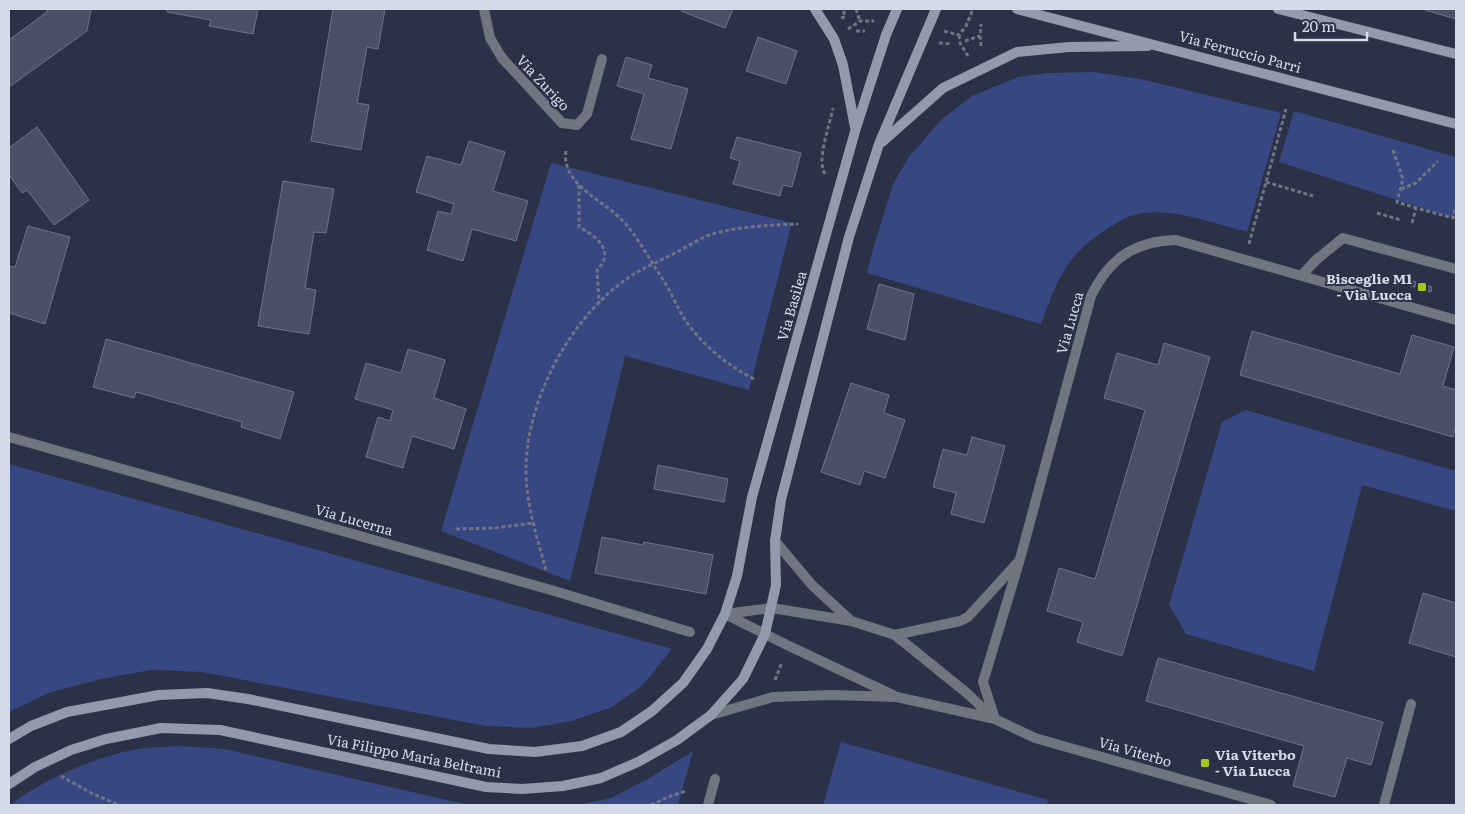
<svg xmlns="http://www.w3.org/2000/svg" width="1465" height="814" font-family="Literata,serif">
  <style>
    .green { fill: #364781 }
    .building { fill: #495167; stroke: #6c758c }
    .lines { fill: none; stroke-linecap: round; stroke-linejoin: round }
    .path { stroke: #6e7486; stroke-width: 3; stroke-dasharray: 4 2.5; stroke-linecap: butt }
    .lane { stroke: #717580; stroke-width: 10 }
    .street { stroke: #717580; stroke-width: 10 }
    .secondary { stroke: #939aab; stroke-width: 10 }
    .poi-dot { fill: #abc716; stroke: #2b3247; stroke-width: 2 }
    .labels { text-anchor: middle; stroke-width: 4; stroke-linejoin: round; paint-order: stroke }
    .street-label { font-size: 14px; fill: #d6dbe8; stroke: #2b3247 }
    .poi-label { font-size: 14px; font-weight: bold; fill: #d6dbe8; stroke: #2b3247; text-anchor: end }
  </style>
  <rect width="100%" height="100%" fill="#2b3247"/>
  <!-- green -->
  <path class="green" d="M1094,72L1140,79L1281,113L1247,232C1215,224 1172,207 1138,214C1127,216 1117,223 1107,229C1065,256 1058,279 1041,324L867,273L873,249L893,184L909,157L941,120L972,96L1018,77L1047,73Z
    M1294,111L1456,157V219L1279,162Z
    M551,163L792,223L749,390L625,356L570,581L441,531Z
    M1246,410L1456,471V511L1362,485L1314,671L1186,634L1169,605L1222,422Z
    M9,464L672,649L643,685L612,707L572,721L531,728L486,726L202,672L151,670L101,679L51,692L9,712Z
    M841,742L1048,800L1047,805H823Z
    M181,746L224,749L469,805H11C42,779 98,756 138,749C152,747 167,747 181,746Z
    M693,751L678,805H578L611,798L651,777Z"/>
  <!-- building -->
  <path class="building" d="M48,9H91L87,31L9,87V40L47,12Z
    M167,9H258L253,34L209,26L211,20L167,12Z
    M333,9H385L378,49L367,47L357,103L369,105L361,150L311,141Z
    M682,9H733L725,28L681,11Z
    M1425,9H1456V19L1425,10Z
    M758,37L797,51L786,84L746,71Z
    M626,57L652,65L648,78L688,89L671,149L631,139L644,94L617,86Z
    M37,127L89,200L54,225L27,190L22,193L9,175V148Z
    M737,137L801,153L792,187L783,185L780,196L733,184L740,161L730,158Z
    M469,141L505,152L493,191L528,201L516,241L472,229L463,261L427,250L438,211L451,214L454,204L416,192L427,156L461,165Z
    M283,181L334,189L326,233L314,232L305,288L316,290L309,334L258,326Z
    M28,226L70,237L45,324L9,313V266L15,267Z
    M1403,278L1416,282L1415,287L1401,283Z
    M1419,283L1432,287L1431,292L1417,288Z
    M879,284L914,294L905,340L867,329Z
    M1252,331L1400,374L1412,335L1454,347L1443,386L1456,390V425L1453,437L1240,375Z
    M106,339L294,392L280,439L241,427L242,422L136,392L134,398L93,387Z
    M1164,343L1210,357L1122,656L1077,642L1083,622L1047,611L1059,568L1095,579L1145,410L1104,398L1117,353L1158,365Z
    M408,349L445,360L434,398L466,409L454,449L412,436L403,468L366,457L378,417L390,421L393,410L355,399L366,363L401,373Z
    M851,383L889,395L884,413L905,420L885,478L864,471L860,485L821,472Z
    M972,437L1005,446L984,523L951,514L956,493L933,487L943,449L967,455Z
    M658,465L728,479L724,502L654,489Z
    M602,537L643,545L644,542L713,555L706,594L595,573Z
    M1423,593L1456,603V657L1409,643Z
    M1158,658L1383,722L1371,765L1347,758L1335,797L1293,786L1304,746L1146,701Z"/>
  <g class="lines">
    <!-- path -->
    <path class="path" d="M856,9L860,21
      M841,18L845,17L843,9
      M848,29L860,21H874
      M856,31H865
      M944,31L959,35L966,26L973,9
      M959,35L960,43L968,56
      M965,41L980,36
      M939,43L951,44
      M981,46L980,36L981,24
      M1393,150L1403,179L1397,202L1416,208
      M566,151C561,179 594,197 612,211C630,225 640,244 652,262C657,271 663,279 668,288C673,297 677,306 682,315C699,343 728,366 756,380
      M825,174C816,161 830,124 833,108
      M1266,182L1313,196
      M579,185V227C596,236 616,251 597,270L599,303
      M1401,189L1416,183L1438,161
      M1377,213L1401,220
      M1412,223L1416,208L1453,218L1456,206
      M1249,244L1286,109
      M456,529L494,528L534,523
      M546,570C537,537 526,504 526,470C526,401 569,320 625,280C640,269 658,262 675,253C688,247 702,236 716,233C743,226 771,225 798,224
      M775,680L782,662
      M61,776L91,793L119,805
      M651,805L668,797L686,791"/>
    <!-- lane -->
    <path class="lane" d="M484,9L490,38L502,58L562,123L577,125L587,114L602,59
      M1302,275L1316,260L1343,238L1456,269
      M1384,805L1411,704"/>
    <!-- street -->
    <path class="street" d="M9,437L551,590L690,632
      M775,541L812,585L850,620
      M725,614L772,608L851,621L895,635L968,694L993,718
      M725,614L787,645L893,695
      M895,635L960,621L968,617L1018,562
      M711,715L773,697L832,695L897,697L995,719L1035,738L1271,805
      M995,719L983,682L1020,559L1091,296C1109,259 1134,241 1176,240L1456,320
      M708,805L715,779"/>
    <!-- secondary -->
    <path class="secondary" d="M815,9L834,39L843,65L855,127
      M1017,9L1456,124
      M1278,9L1456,54
      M882,142L943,88L1017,52L1069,47L1148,46
      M9,739L31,726L67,712L159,695L207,693L248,699L489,749L535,752L582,746L621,732L652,711L683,683L707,649L725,614L737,576L752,497L856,128L886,35L897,9
      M9,784L35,767L71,750L106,739L161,728L220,730L486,787L522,789L563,786L601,778L638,762L677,740L711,715L743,679L765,634L776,585L775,541L781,500L849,237L879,144L936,9"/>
  </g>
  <!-- markers -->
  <g class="poi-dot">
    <rect x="1417" y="282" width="10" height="10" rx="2.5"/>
    <rect x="1200" y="758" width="10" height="10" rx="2.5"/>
  </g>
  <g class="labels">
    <!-- street labels -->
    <g class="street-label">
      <text transform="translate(1240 52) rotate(15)" y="5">Via Ferruccio Parri</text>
      <text transform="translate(543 83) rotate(47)" y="5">Via Zurigo</text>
      <text transform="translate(792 306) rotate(-74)" y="5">Via Basilea</text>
      <text transform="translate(1070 323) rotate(-74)" y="5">Via Lucca</text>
      <text transform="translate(354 520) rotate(16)" y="5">Via Lucerna</text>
      <text transform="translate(1135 752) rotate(16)" y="5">Via Viterbo</text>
      <text transform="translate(414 756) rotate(11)" y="5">Via Filippo Maria Beltrami</text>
    </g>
    <!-- poi labels -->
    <g class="poi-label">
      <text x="1412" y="284">Bisceglie M1<tspan x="1412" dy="16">- Via Lucca</tspan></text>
      <text x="1215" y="760" text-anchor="start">Via Viterbo<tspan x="1215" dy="16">- Via Lucca</tspan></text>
    </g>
  </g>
  <!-- border -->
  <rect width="1465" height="814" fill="none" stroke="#d6dbe8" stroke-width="20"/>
  <!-- scale -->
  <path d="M1295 32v8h72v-8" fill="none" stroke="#d6dbe8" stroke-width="2.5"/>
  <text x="1302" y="32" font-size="15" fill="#d6dbe8" stroke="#2b3247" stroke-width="4" paint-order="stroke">20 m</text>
</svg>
